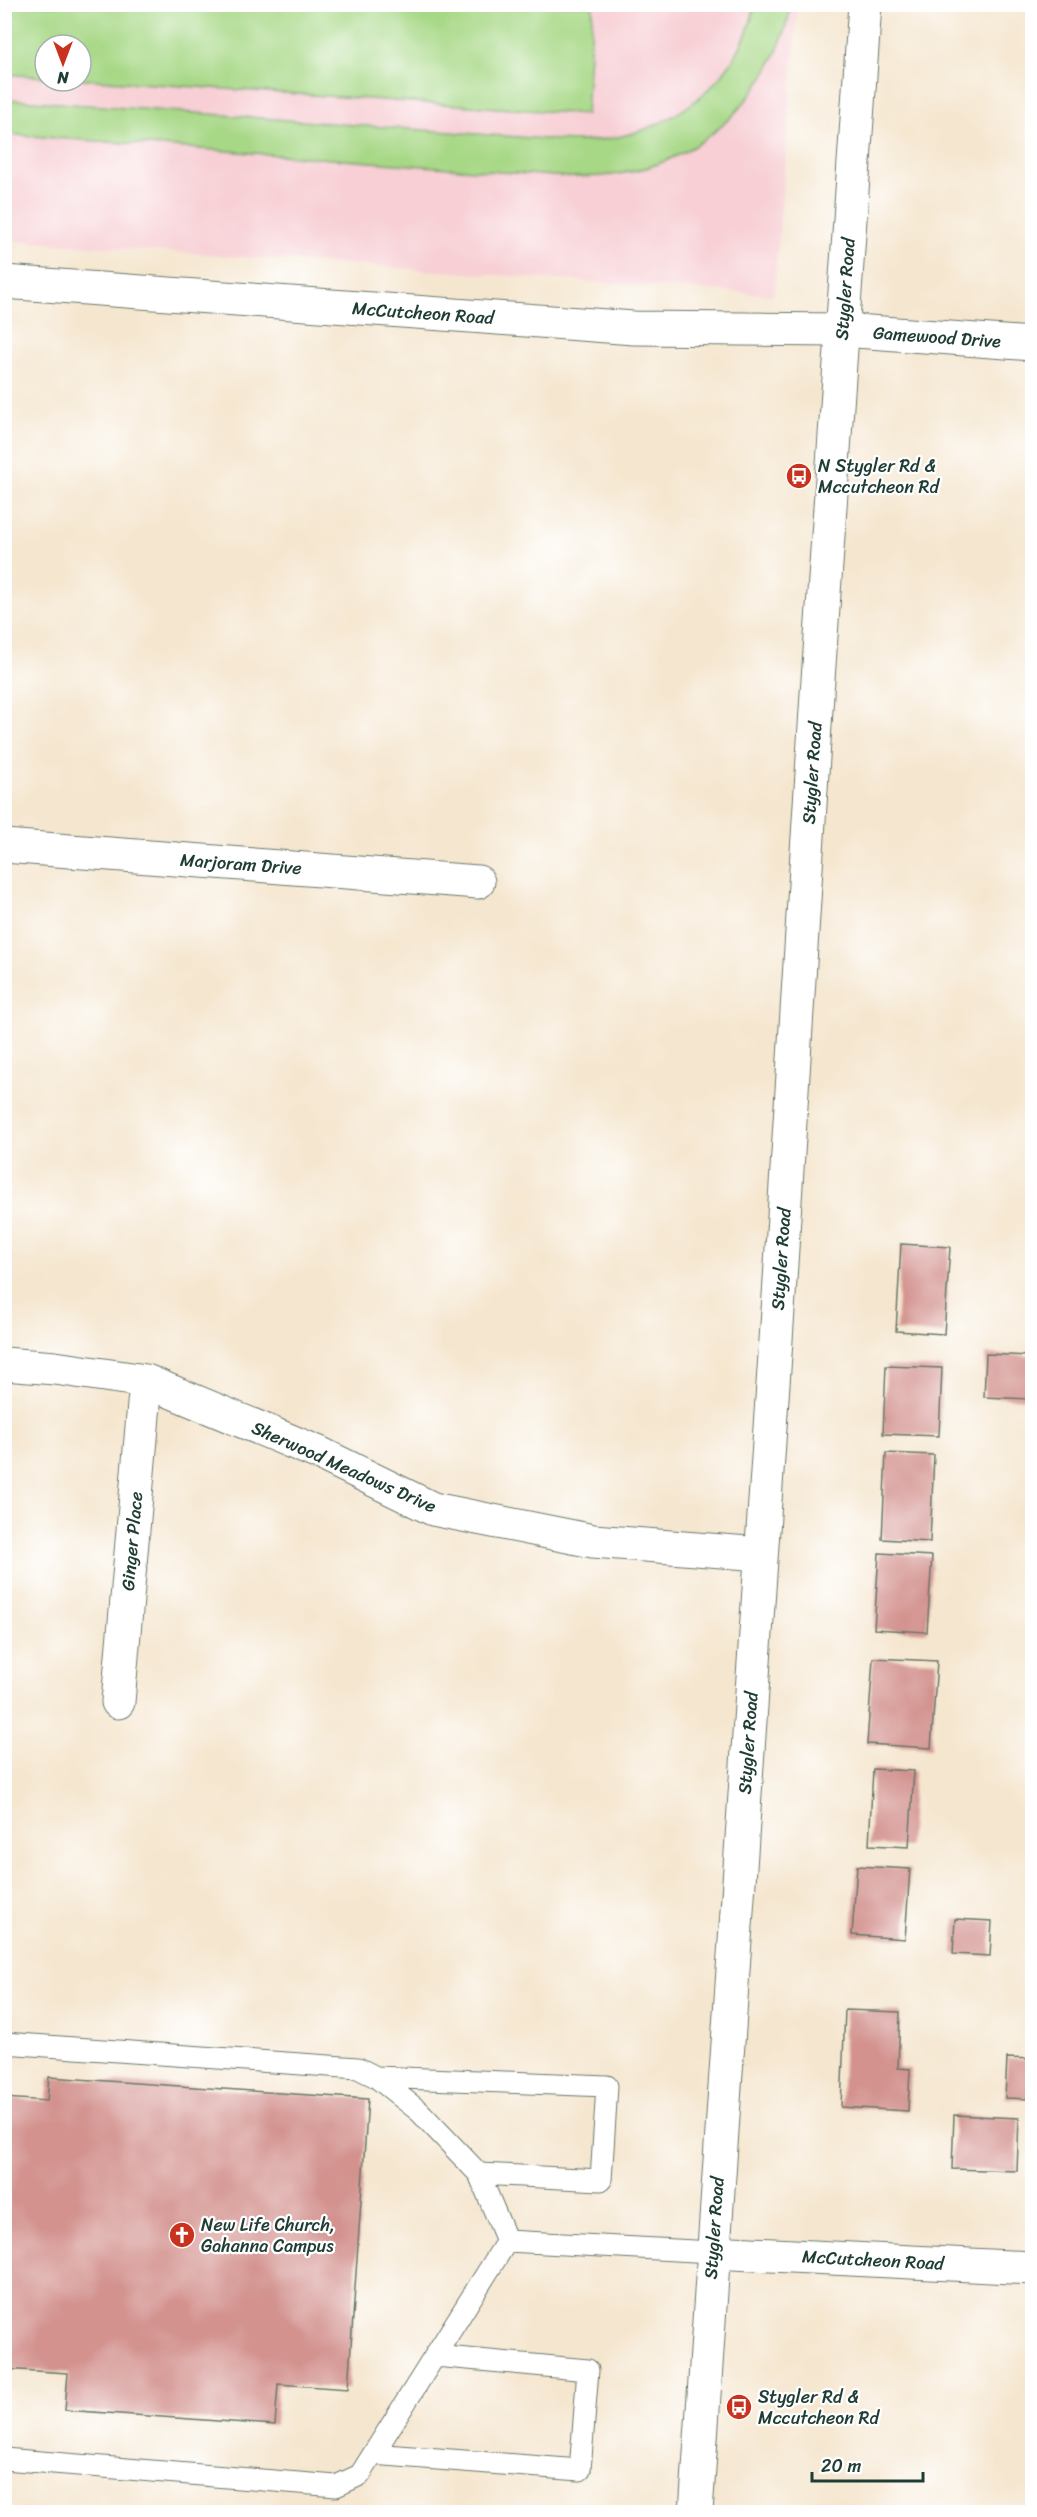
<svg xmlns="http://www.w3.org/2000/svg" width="1037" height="2517" font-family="Sriracha,sans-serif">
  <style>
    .built { fill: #f7cfd4; fill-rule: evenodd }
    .green { fill: #a7d886; stroke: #638a5d; stroke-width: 1.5 }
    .building { fill: #d3928e }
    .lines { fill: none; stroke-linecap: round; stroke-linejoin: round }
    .lane-casing { stroke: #6a786a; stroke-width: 23 }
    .street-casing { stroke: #6a786a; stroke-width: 35 }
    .secondary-casing { stroke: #6a786a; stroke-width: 35 }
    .lane { stroke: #fff; stroke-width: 21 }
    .street { stroke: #fff; stroke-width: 33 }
    .secondary { stroke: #fff; stroke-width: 33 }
    .labels { text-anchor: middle; stroke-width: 4.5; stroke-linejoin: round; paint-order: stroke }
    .street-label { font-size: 18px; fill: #1f3d34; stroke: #fff }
    .poi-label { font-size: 18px; fill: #1f3d34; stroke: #fff; text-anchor: start }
  </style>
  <rect width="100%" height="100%" fill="#fff"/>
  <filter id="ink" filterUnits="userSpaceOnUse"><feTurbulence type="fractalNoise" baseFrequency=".0167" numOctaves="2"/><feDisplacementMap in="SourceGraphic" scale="12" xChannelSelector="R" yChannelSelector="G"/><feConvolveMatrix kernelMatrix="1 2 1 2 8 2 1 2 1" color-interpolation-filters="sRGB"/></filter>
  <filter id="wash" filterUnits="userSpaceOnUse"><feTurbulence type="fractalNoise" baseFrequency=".008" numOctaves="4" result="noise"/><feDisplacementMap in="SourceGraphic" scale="24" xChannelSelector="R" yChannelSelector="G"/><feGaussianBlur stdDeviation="1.35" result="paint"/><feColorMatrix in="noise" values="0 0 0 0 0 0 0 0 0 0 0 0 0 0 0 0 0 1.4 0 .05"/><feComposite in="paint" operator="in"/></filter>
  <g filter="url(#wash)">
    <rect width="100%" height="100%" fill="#f5e6cf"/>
    <!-- built -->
    <path class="built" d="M4,5H798L774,295L5,240ZM45,45H81V81H45Z"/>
    <!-- green -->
    <path class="green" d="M4,5H593L586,114L81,79V45H45V77L5,74Z
      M755,5H791C776,90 704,162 618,174C601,177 584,177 567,177L5,134V99L572,141C656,144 738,90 755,5Z"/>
    <g id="blocks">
      <!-- building -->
      <path class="building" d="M901,1244L950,1247L944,1334L896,1331Z
        M986,1354L1030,1356L1029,1399L984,1397Z
        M886,1366L942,1368L939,1436L883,1434Z
        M886,1453L934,1455L930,1542L882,1539Z
        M879,1553L932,1556L927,1632L874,1629Z
        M873,1658L937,1661L931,1748L867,1744Z
        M873,1769L914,1771L909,1847L869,1845Z
        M857,1866L910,1869L905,1939L852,1935Z
        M955,1919L992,1921L990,1956L953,1954Z
        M845,2010L900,2012L898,2068L910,2069L908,2111L841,2107Z
        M1007,2058L1032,2059V2099L1005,2098Z
        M49,2077L368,2099L348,2389L278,2384L275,2425L65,2410L68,2373L4,2369V2098L47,2101Z
        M954,2115L1019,2118L1017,2171L952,2169Z"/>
    </g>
  </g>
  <g filter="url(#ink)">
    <use href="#blocks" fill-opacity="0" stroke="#6a786a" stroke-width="1.5"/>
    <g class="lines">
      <!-- lane casing -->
      <g class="lane-casing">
        <path id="lane" d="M4,2043L358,2068L376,2077L420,2112L479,2174L507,2241
          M376,2077L607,2086L601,2180L479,2174
          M507,2241L713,2252
          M373,2454L580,2470L588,2370L435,2356
          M4,2459L336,2486L360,2475L507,2241"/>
      </g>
      <!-- street casing -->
      <g class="street-casing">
        <path id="street" d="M4,282L634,328L842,330L1032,344
          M4,846L478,882
          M4,1364L55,1368L146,1381L319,1453L433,1509L593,1541L761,1554
          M118,1702L146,1381"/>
      </g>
      <!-- secondary casing -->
      <g class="secondary-casing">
        <path id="secondary" d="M713,2252L1032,2268
          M696,2512L779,1296L817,694L865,4"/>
      </g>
      <!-- lane -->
      <use href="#lane" class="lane"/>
      <!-- street -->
      <use href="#street" class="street"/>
      <!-- secondary -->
      <use href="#secondary" class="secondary"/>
    </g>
  </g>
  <!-- icons -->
  <defs>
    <g id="bus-disc" transform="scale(1.35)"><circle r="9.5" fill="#c8321e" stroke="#fff"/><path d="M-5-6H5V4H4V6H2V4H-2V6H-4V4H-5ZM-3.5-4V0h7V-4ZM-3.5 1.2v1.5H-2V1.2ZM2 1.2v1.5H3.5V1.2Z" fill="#fff"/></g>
    <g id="church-disc" transform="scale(1.35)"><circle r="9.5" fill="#c8321e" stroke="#fff"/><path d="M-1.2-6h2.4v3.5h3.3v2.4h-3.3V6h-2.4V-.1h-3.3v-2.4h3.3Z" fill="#fff"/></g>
  </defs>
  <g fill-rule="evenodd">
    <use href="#bus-disc" x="799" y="476"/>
    <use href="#church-disc" x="182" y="2235"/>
    <use href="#bus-disc" x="739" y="2407"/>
  </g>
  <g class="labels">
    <!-- street labels -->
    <g class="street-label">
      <text transform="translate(845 289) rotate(-86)" y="6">Stygler Road</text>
      <text transform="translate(423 313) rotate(4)" y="6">McCutcheon Road</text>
      <text transform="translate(937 337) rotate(4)" y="6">Gamewood Drive</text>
      <text transform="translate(812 773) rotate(-86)" y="6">Stygler Road</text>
      <text transform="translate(241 864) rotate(4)" y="6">Marjoram Drive</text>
      <text transform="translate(781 1259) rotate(-86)" y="6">Stygler Road</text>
      <text transform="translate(344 1467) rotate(24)" y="6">Sherwood Meadows Drive</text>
      <text transform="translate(132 1541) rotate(-85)" y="6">Ginger Place</text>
      <text transform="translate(748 1743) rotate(-86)" y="6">Stygler Road</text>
      <text transform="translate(714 2228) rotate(-86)" y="6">Stygler Road</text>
      <text transform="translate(873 2260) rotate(3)" y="6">McCutcheon Road</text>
    </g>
    <!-- poi labels -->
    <g class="poi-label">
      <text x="818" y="472">N Stygler Rd &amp;<tspan x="818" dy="21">Mccutcheon Rd</tspan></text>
      <text x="201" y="2231">New Life Church,<tspan x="201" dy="21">Gahanna Campus</tspan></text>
      <text x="758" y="2403">Stygler Rd &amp;<tspan x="758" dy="21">Mccutcheon Rd</tspan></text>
    </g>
  </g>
  <!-- margin -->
  <rect width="1037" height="2517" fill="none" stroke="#fff" stroke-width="24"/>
  <!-- north arrow -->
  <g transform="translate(63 63) rotate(180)"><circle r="28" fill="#ffffff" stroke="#a5b1ae" stroke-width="1.5"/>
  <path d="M0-4.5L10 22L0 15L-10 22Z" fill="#c8321e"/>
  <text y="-9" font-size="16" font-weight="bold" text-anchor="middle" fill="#1f3d34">N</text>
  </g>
  <!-- scale -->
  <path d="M812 2472v9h111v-9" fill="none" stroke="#1f3d34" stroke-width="3"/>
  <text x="821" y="2472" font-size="18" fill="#1f3d34" stroke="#ffffff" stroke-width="4.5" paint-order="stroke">20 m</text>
</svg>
